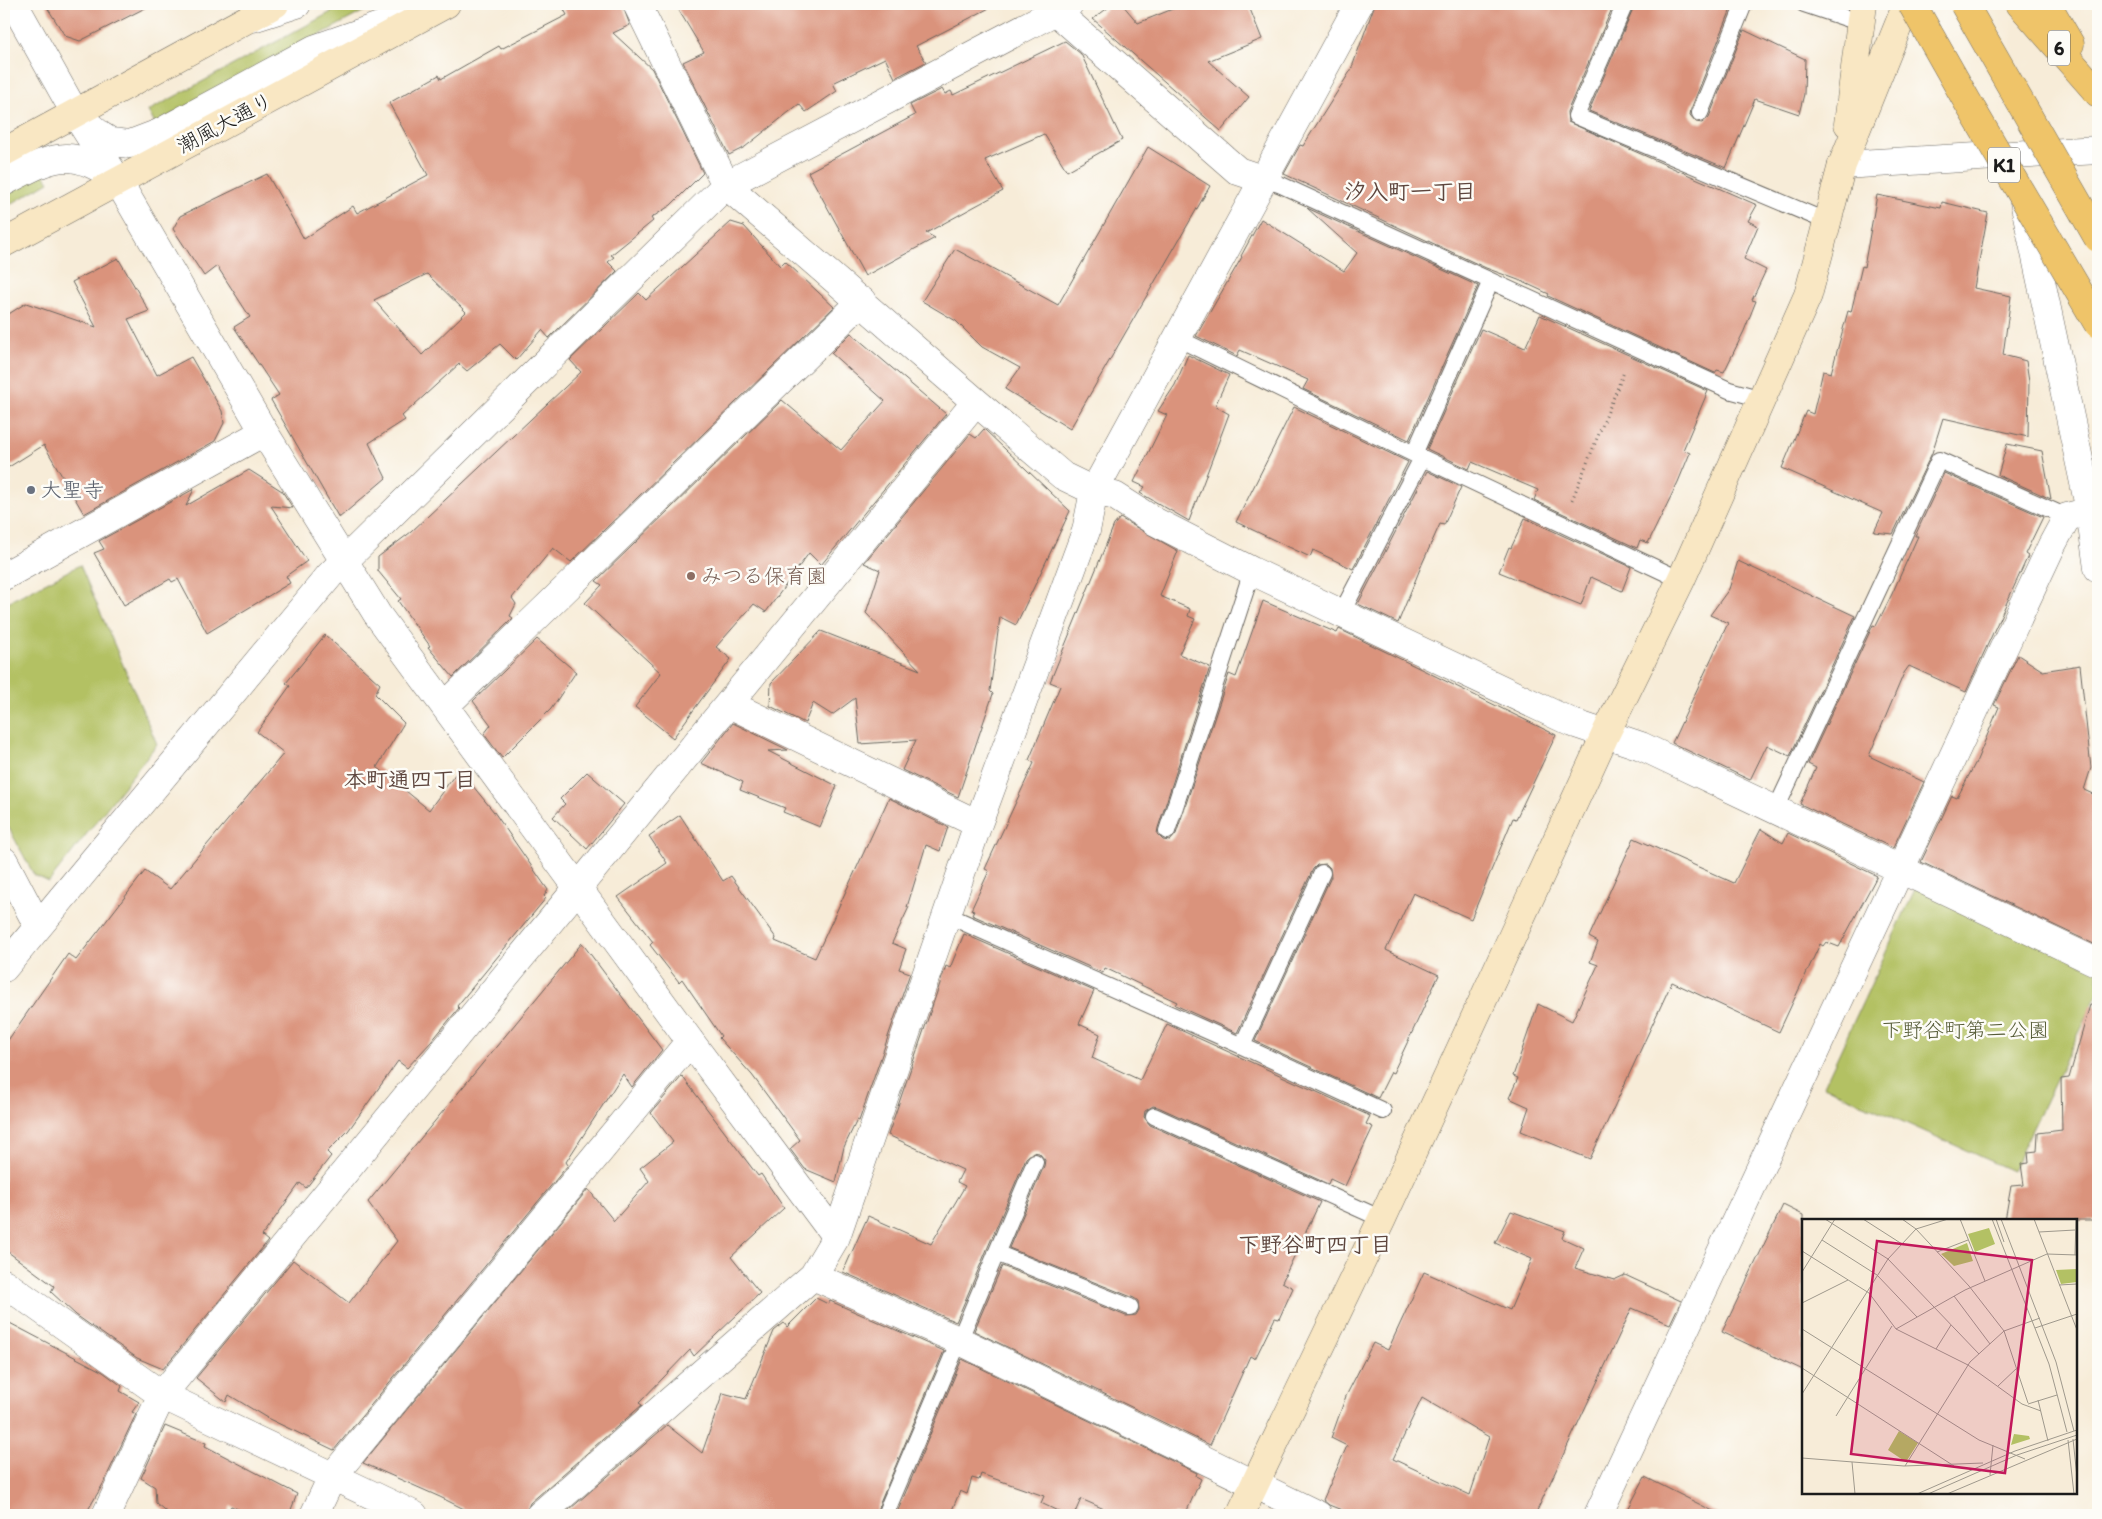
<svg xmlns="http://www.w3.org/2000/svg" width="2102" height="1519" font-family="Itim,'Klee One',sans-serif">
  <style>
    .green { fill: #b3c164; stroke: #686e40 }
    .building { fill: #da937c; fill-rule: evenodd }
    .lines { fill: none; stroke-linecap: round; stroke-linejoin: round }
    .lane-casing { stroke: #69655e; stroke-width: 18 }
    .street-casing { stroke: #69655e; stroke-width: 29 }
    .secondary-casing { stroke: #69655e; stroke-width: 29 }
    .primary-casing { stroke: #69655e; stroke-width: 29 }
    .path { stroke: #69655e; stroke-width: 3; stroke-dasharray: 1 4; stroke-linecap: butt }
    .lane { stroke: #fff; stroke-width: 16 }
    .street { stroke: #fff; stroke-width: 28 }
    .secondary { stroke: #f9e7c3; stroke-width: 28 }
    .primary { stroke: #efc469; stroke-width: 28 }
    .highway-bridge-casing { stroke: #69655e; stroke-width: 29; stroke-linecap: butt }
    .highway-bridge { stroke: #efc469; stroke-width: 28 }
    .worship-dot { fill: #6b7280; stroke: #fdfcf7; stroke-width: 2 }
    .education-dot { fill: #8d6e63; stroke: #fdfcf7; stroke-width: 2 }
    .labels { text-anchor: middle; stroke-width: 5; stroke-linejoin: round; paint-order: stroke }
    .shield { fill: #fdfcf7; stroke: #605f5e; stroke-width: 1 }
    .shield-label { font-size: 20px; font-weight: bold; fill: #1c1c1c }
    .street-label { font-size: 21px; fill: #1c1c1c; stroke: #fdfcf7 }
    .worship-label { font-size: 21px; fill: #5b616d; stroke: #fdfcf7; text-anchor: start }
    .education-label { font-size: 21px; fill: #785e54; stroke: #fdfcf7; text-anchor: start }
    .park-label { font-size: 21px; fill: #585e39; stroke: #fdfcf7 }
    .neighbourhood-label { font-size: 22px; font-weight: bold; fill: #5e463e; stroke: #fdfcf7 }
    .inset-road { fill: none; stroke: #9f998d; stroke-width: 1 }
    .view { fill: #c2185b; fill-opacity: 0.15; stroke: #c2185b; stroke-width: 2.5 }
    .inset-edge { fill: none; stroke: #1c1c1c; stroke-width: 2.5 }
  </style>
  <rect width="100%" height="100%" fill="#fdfcf7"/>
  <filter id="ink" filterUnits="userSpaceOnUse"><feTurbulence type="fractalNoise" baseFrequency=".02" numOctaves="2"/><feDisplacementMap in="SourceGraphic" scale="10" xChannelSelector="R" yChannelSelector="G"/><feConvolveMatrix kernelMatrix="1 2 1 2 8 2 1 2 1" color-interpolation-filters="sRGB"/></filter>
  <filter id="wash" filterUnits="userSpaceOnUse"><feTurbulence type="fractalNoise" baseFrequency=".0096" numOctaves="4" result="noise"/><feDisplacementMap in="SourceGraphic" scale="20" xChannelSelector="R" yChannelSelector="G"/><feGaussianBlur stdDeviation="1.12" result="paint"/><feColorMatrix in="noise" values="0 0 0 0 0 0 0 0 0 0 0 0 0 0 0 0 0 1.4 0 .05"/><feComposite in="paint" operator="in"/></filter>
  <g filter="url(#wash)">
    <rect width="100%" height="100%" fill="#f7ecd8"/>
    <!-- green -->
    <path class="green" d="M346,4H377L155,124L148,111Z
      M41,169L49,182L4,208V189Z
      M80,565L157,744L49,882L34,875L4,819V604Z
      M1916,887L2098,971V993L2012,1171L1824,1086Z"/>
    <g id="blocks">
      <!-- building -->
      <path class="building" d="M45,4H153L80,41L65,36Z
        M561,4H622L630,25L613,33L652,69L703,173L671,205L651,218L653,221L611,255L614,257L608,262L617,271L549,338L542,330L516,360L500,344L467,371L459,364L402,416L405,420L369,443L386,478L339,518L271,400L279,395L234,327L250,317L217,266L204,276L173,229L180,216L267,174L304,239L353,206L357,213L428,175L389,103L439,75L441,79L499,46L501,49L567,15ZM427,274L466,312L422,355L374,300Z
        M675,4H997L916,46L926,62L895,78L885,58L833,83L837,91L806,112L799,104L745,147L729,155L683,62L704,52Z
        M1113,4H1122L1138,23L1185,4H1248L1262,39L1208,61L1249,97L1221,131L1093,19Z
        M1375,4H1614L1567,112L1568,122L1757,205L1748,221L1758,226L1744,259L1766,270L1752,300L1756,301L1744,331L1724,372L1717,370L1715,373L1548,296L1549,294L1521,281L1486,268L1284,174L1300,145L1303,146L1351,70Z
        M1635,4H1733L1691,109L1690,115L1696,122L1702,123L1709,117L1744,30L1805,59L1804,94L1799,114L1755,99L1726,168L1589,111Z
        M1065,41L1081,54L1122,140L1067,171L1044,134L985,160L1003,191L926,233L935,238L865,276L808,172L915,115L910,105L942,89L945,94L951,91L953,95Z
        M1148,147L1210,186L1070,429L1005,389L1020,368L982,347L956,321L922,301L955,249L1058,305Z
        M1877,195L1941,208L1942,202L1988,213L1974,288L2011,296L2003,355L2026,361L2029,381L2028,437L1943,418L1932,453L1893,534L1874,532L1883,513L1782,468L1806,411L1813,414L1823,371L1831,373L1848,311L1851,312L1862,266L1864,267Z
        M1307,208L1478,286L1409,440L1303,389L1308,380L1240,350L1237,356L1196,336L1242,257L1241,256L1261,219L1344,271L1357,253Z
        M731,222L744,226L780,266L785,261L834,307L571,562L553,548L512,598L516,604L510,616L513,618L453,677L428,647L430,646L398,601L401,599L378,571V557L411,532L581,372L570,360L639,293L646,300Z
        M118,258L149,311L128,319L157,375L191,357L222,411L224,423L215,441L84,514L44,445L4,470V317L26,303L96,327L72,282Z
        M1540,315L1708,391L1683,450L1690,453L1678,482L1648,543L1640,540L1637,548L1534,500L1538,490L1472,462L1469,469L1427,449L1481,329L1525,348Z
        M851,333L946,414L821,565L809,553L766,612L754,604L716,647L731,659L673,738L635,707L661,673L585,603L602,585L596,581L782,400L841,450L885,401L831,353Z
        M1188,355L1229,375L1215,406L1229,414L1189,521L1140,493L1145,487L1134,482L1167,415L1158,411L1175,385Z
        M1294,407L1408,462L1353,569L1313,550L1310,557L1236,522Z
        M984,429L1070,511L1016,625L1000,617L990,691L993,694L958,797L902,770L916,740L860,744L855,698L832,715L813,703L805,723L770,706L771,683L821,631L920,670L866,613L880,570L864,563L970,434L976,438Z
        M2007,444L2042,451L2051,499L1998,475Z
        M249,470L282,491L293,508L271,506L307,561L286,576L290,583L207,633L178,579L172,582L170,579L124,605L94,553L104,549L99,541L194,489L186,506Z
        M1427,471L1461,487L1444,525L1440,524L1422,564L1398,623L1358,604Z
        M1944,473L2043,517L2025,554L2028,556L1966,692L1909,666L1904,673L1869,756L1924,782L1893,848L1800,804L1816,768L1808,764L1873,625L1876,626L1892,594L1918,536H1915Z
        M1120,518L1178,551L1160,596L1190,609L1188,616L1195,619L1179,654L1210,667L1158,828L1157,834L1163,840L1170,841L1176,834L1229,674L1236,677L1263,601L1337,633L1339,629L1556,735L1516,819L1513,818L1471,919L1413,893L1386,950L1439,975L1393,1073L1391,1072L1378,1098L1255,1041L1331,877L1330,868L1326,864L1317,865L1313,869L1237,1033L1175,1005L1177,1002L1105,968L1103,973L972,915L974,911L971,910L989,871L985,869L1034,763L1029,760L1060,686L1050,682L1114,525Z
        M1525,518L1631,567L1622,591L1591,577L1581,605L1499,572L1509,547L1511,548Z
        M1738,561L1855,616L1790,756L1767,745L1750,780L1672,743L1728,623L1710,615L1729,589Z
        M325,635L380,684L375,694L404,723L377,767L429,810L459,769L494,812L548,890L544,896L546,898L457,1006L459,1008L431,1042L407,1068L398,1061L348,1131L327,1152L331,1156L306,1188L300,1183L262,1236L268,1241L163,1369L137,1358L76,1315L51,1292L54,1286L4,1249V1046L68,954L76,960L145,871L170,889L284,753L257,732L290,686L286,683Z
        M537,639L576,672L551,709L502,758L484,734L491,725L473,701Z
        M2018,655L2043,671L2080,665L2091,768L2084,790L2097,796L2098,808V946L1921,862L1952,796L1957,798L1977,760L1999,707L1994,705Z
        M733,723L788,750L768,751L837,786L820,827L783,812L785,808L740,790L743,782L701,763Z
        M587,772L624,804L587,849L553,817L565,804L560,799Z
        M889,798L948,827L940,851L926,845L907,907H909L892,943L906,949L899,969L910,973L859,1121L857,1120L844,1147L836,1182L805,1169L790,1149L800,1140L752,1075L719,1038L721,1036L682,979L679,982L650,945L653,942L618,897L667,863L649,836L680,815L723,881L731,876L776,938L775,941L815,958Z
        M1761,829L1783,843L1788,833L1877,876L1839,947L1826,942L1823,946L1820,944L1779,1032L1672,982L1590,1159L1521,1131L1529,1107L1509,1098L1518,1078L1513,1076L1538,1004L1572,1021L1598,965L1590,962L1598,942L1589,937L1634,838L1734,883Z
        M964,934L1094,991L1079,1024L1100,1034L1092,1058L1140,1080L1167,1024L1370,1116L1366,1124L1373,1127L1345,1186L1330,1179L1328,1184L1158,1107L1153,1106L1145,1111L1144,1117L1150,1125L1320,1202L1282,1282L1293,1288L1279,1319L1275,1318L1255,1359L1250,1356L1210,1445L974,1331L1002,1266L1126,1316L1136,1315L1139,1310L1138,1301L1134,1298L1009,1248L1044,1166L1045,1160L1039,1153L1033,1152L1026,1158L956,1322L843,1272L868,1216L931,1244L965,1186L957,1182L963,1170L888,1135L946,966L950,968Z
        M582,943L662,1050L632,1087L623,1074L566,1162L568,1165L334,1450L267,1418L229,1395L226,1402L196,1378L293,1260L349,1303L397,1241L368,1202Z
        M2090,1005L2098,1006V1220H2005L2011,1186L2024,1185L2021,1164L2029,1163L2028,1152L2037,1151L2038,1133L2062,1130L2061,1079L2069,1078Z
        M682,1076L758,1176L761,1174L784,1208L731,1257L760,1293L694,1356L690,1350L639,1403L642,1405L530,1503L525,1515H476L440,1497L363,1463L588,1189L614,1221L649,1181L640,1168L673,1142L651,1113Z
        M1783,1205L1803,1215V1370L1722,1332Z
        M1511,1211L1565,1231L1562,1238L1584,1248L1575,1268L1614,1280L1625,1275L1681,1301L1670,1324L1632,1308L1535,1515H1354L1329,1505L1323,1500L1347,1446L1331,1438L1346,1396L1373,1343L1388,1350L1424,1272L1510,1310L1532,1259L1495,1243ZM1422,1398L1489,1437L1470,1495L1393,1459Z
        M816,1298L828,1304L830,1301L944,1351L875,1515H563L667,1425L702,1453L723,1393L746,1399L774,1331L784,1323L787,1327Z
        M4,1320L103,1372L122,1386L120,1391L139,1402L132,1412L136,1414L103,1484L85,1515H4Z
        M962,1359L1197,1473L1196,1476L1201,1479L1185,1515H1118L1081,1499L1074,1515H1066L1041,1503L1044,1496L981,1474L979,1480L972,1478L967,1494L960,1491L950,1515H896Z
        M165,1426L206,1443L205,1446L297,1494L289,1515H251L231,1506L226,1515H170L156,1503L155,1487L141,1478Z
        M1645,1477L1721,1515H1625Z"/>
    </g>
  </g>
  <g filter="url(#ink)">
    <use href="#blocks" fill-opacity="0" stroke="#69655e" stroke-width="1"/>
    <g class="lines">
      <!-- lane casing -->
      <g class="lane-casing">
        <path id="lane" d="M1625,4L1576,116L1828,222
          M1804,4L1861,23
          M1700,113L1744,4
          M1262,179L1279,184L1729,390L1762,399
          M1177,338L1414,454L1681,580
          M1414,454L1491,281
          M1341,614L1422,458
          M1776,809L1939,460L2067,517
          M1167,831L1252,571
          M947,915L1242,1046L1322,873
          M1242,1046L1383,1111
          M1154,1116L1382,1219
          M996,1253L1130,1307
          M885,1515L1035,1162"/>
      </g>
      <!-- street casing -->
      <g class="street-casing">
        <path id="street" d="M14,4L75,113L118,181L264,432L377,614L690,1041L836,1237
          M637,4L726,185L976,402L1063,476L1094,491L1115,496L1154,521L1252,571L1573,723L1641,746L2098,963
          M1054,10L1238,171L1262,179
          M253,18L297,4
          M86,123L100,135L111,142L130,144L159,133L314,49L408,16
          M1842,165L2098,150
          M4,182C47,159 70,144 114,178
          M2024,201L2090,511L2098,568
          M4,576L264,432
          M729,704L978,824
          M445,706L862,301
          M4,861L38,926
          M4,968L330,575L726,185L1069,4
          M813,1276L958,1340L1318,1515
          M4,1283L162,1395L414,1515
          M106,1515L162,1395L976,402
          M314,1515L332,1477L690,1041
          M540,1515L813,1276L836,1237L978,824L1086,531L1094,491L1359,4
          M1598,1515L2052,545L2067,517L2090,511"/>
      </g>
      <!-- secondary casing -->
      <g class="secondary-casing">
        <path id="secondary" d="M1848,124L1863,4
          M4,152L275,4
          M4,243L446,4
          M1240,1515L1382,1219L1606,733L1681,580L1808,295L1842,165L1907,4"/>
      </g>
      <!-- primary casing -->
      <g class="primary-casing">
        <path id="primary" d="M2020,4L2098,93
          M2047,4L2070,44"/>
      </g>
      <!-- path -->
      <path class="path" d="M1572,500L1624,372"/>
      <!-- lane -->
      <use href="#lane" class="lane"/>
      <!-- street -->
      <use href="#street" class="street"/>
      <!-- secondary -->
      <use href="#secondary" class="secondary"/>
      <!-- primary -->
      <use href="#primary" class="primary"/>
      <!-- highway-bridge casing -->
      <g class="highway-bridge-casing">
        <path id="highway-bridge" d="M1912,4L1967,101L2098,324
          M1964,4L2098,238"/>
      </g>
      <!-- highway-bridge -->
      <use href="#highway-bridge" class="highway-bridge"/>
    </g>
  </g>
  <!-- markers -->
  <circle class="worship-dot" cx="31" cy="490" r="5"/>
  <circle class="education-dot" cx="691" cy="576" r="5"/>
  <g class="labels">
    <!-- shield labels -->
    <g class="shield">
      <rect x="2048" y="30.5" width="22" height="35" rx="4"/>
      <rect x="1988" y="147.5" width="32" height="35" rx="4"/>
    </g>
    <g class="shield-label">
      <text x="2059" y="55">6</text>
      <text x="2004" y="172">K1</text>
    </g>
    <!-- street labels -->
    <g class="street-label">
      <text transform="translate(225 123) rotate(-28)" y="7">潮風大通り</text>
    </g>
    <!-- worship labels -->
    <g class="worship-label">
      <text x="41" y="497">大聖寺</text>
    </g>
    <!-- education labels -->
    <g class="education-label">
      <text x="701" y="583">みつる保育園</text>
    </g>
    <!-- park labels -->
    <g class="park-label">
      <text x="1965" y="1037">下野谷町第二公園</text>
    </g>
    <!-- neighbourhood labels -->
    <g class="neighbourhood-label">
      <text x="1410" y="199">汐入町一丁目</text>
      <text x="410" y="787">本町通四丁目</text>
      <text x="1315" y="1252">下野谷町四丁目</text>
    </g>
  </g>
  <!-- overview -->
  <g transform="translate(1802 1219)">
    <rect width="275" height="275" fill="#f7ecd8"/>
    <path d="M187,9L193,25L173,33L166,15ZM165,24L171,42L152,47L139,35ZM275,50V63L259,65L254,51ZM97,212L116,224L104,243L86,231ZM212,215L227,217L228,220L209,226Z" fill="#b3c164"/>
    <path class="inset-road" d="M23,0L86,40L177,135M61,0L100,25M100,0L114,10L167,67L202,112L226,184M158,0L183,62M190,0L247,145L265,213M194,0L202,23M199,0L254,143L272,212M232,0L275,111M237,13L273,11M20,21L75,56L115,98M0,32L67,74L94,110L166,146L220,185L239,192M135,33L166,21M273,36L274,0M0,53L33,0M257,66L275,65M152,77L188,125M0,84L46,61M233,109L275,95M0,110L177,221L223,240M94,110L163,71L245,35L275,36M134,130L149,106M0,149L152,247M196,167L216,148M0,175L86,40L114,10L146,0M236,181L246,222M226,185L255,176M34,197L90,107M271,220L275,258M266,221L272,275M0,239L102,247L181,244M50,243L53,275M103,247L168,143L202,112L238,99M188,256L191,226M115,275L213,232L275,211M126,275L215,236L275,216M145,275L275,220"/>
    <path class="view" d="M75,22L230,41L203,254L49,235Z"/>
    <rect width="275" height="275" class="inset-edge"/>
  </g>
  <!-- margin -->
  <rect width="2102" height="1519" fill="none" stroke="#fdfcf7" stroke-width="20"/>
</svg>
